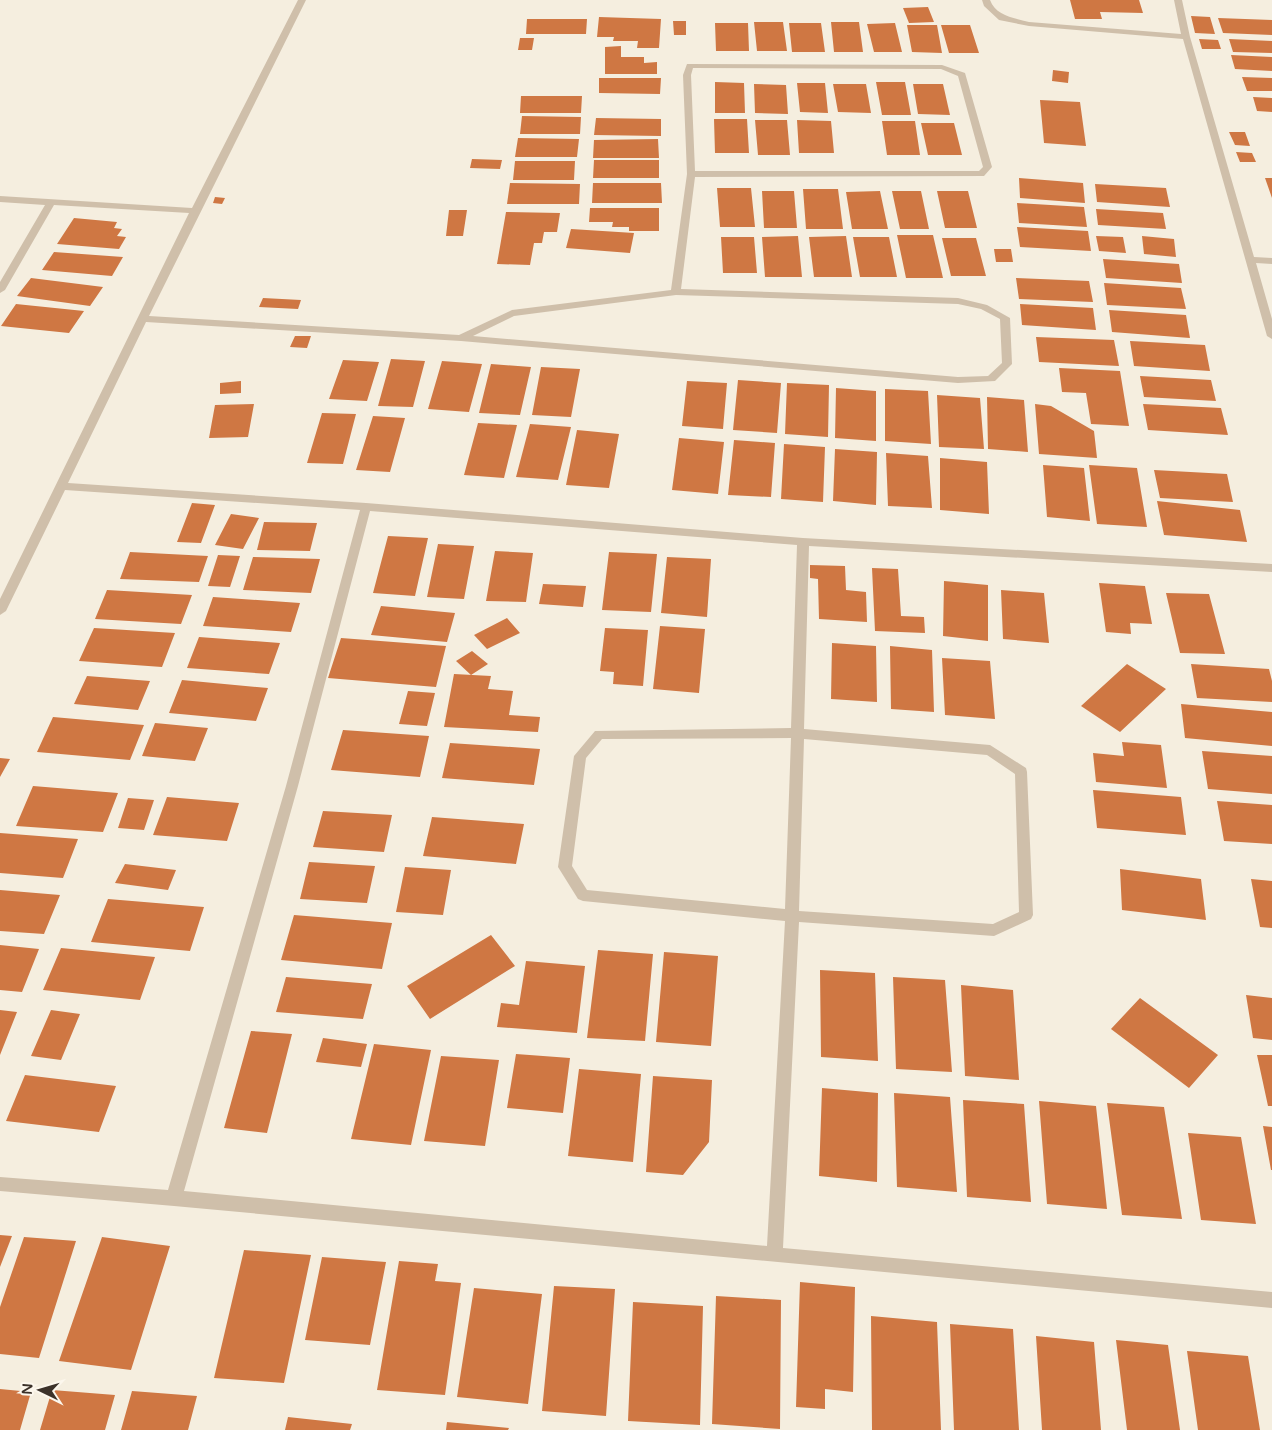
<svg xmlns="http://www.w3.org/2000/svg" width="1272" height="1430" font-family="'Varela Round',sans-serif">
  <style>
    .building { fill: #cf7743 }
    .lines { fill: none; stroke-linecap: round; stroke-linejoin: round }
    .minor { fill: #cfbfaa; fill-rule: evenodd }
  </style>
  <rect width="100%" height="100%" fill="#f5eedf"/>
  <!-- building -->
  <path class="building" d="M1070,0H1139L1143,13L1100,12L1102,19H1075Z
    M928,7L934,22L909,23L903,8Z
    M1191,16L1210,17L1215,34L1195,33Z
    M599,17L661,19L659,48H637L638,41H613L614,37H597Z
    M1218,18L1272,20V35L1223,33Z
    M527,19H587L586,34H526Z
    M673,21H686V35H674Z
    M754,22H783L787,51H757Z
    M831,22H859L863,52H834Z
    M715,23H748L749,51H716Z
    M789,23H821L825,52H792Z
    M895,23L902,52H874L867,24Z
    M907,25H937L942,53L912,52Z
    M941,25H970L979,53H949Z
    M520,38H534L532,50H518Z
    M1199,39L1218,40L1221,49H1202Z
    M1229,39L1272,41V53L1233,52Z
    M621,46V57H644V63L657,62V74H605V47Z
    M1231,55L1272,57V71L1235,69Z
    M1053,70L1069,72L1068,83L1052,81Z
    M1242,77L1272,78V91H1247Z
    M599,78H661L660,94L599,93Z
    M715,82L744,83L745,113H715Z
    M876,82H905L911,115H882Z
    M797,83H825L828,113L800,112Z
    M754,84L786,85L788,114L755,113Z
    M833,84H866L871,113L838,112Z
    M913,84H943L950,115L918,114Z
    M521,96H582L581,113H520Z
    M1253,97L1272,98V112L1257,111Z
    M1040,100L1080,102L1086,146L1044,143Z
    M522,116L581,117L580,134H520Z
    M596,118L661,119V136L594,135Z
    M714,119H747L749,153H715Z
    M755,120H787L790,155H758Z
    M797,120L831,121L834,153H799Z
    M882,121H915L920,155H887Z
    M921,123H954L962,155H928Z
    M1229,132H1245L1250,146L1235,145Z
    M518,138L579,139L577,157H515Z
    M658,139L659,158H593L594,140Z
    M1236,152L1252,153L1256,162H1240Z
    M472,159L502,160L500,169L470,168Z
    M594,160H659V178H593Z
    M515,161H575L574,180H513Z
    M1019,178L1083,183L1085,203L1020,198Z
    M1265,178H1272V198Z
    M510,183L580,184L579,204H507Z
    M593,183H661L662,203H592Z
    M1095,184L1166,188L1170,207L1097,202Z
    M717,188H751L755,227H720Z
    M803,189H838L843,229H806Z
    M762,191H794L797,228H764Z
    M880,191L888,229H852L846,192Z
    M892,191H921L929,229H900Z
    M937,191H968L977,228H945Z
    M215,197L225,198L222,204L213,203Z
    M1017,203L1084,207L1087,227L1019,223Z
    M590,208H659V231H629V227H612L613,222H589Z
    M1096,209L1163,213L1166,229L1098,225Z
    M449,210H467L463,236H446Z
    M506,212L560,213L557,232H544L542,243H534L530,265L497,264Z
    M74,218L117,222L114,228L122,229L117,236L126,237L119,249L57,244Z
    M1017,227L1088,231L1091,251L1020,247Z
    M571,229L634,233L630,253L566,248Z
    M897,235H933L943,278H906Z
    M798,236L802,277H765L762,237Z
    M846,236L852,277H814L809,237Z
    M1096,236L1123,237L1126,253L1099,251Z
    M1142,236L1174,239L1176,257L1144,254Z
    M721,237H754L757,273H723Z
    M853,237H889L897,277H860Z
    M942,238H976L986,276H951Z
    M994,249H1011L1013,262H996Z
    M54,252L123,257L112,276L42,270Z
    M1103,259L1179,264L1182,283L1106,278Z
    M31,278L103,287L90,306L17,296Z
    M1016,278L1089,281L1093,302L1019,299Z
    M1104,283L1181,288L1186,309L1107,305Z
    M263,298L301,300L298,309L259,307Z
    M16,304L84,311L69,333L1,326Z
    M1020,304L1093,308L1096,330L1022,325Z
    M1109,310L1186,315L1190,338L1112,332Z
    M295,336H311L307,348L290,347Z
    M1036,337L1114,340L1119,366L1039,362Z
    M1130,341L1205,345L1210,371L1134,366Z
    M391,359L425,361L413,407L378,406Z
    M343,360L379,362L367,401L329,399Z
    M442,361L482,364L469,412L428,409Z
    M491,364L531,367L520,415L479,413Z
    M541,367L580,369L571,417L532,415Z
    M1059,368L1120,371L1129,426L1091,424L1086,393L1062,392Z
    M1140,376L1211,380L1216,401L1144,397Z
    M738,380L781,383L777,433L733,430Z
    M241,381V393L220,394V383Z
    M687,381L727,383L723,429L682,426Z
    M787,383L829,385L828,437L785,434Z
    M836,388L876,391V441L835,438Z
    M885,389L928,391L931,444L885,441Z
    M937,395L980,398L984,449L939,447Z
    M987,397L1024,400L1028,452L988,449Z
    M254,404L248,437L209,438L215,405Z
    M1035,404L1051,406L1094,431L1097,458L1039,454Z
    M1143,404L1221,408L1228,435L1148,430Z
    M322,413L356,414L343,464L307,463Z
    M373,416L405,418L390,472L356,470Z
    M478,423L517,425L504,478L464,475Z
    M530,424L571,427L558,480L516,477Z
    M577,430L619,434L609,488L566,485Z
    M679,438L724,442L718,494L672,490Z
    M734,440L775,443L771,497L728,495Z
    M784,444L825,447L823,502L781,499Z
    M835,449L877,452L876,505L833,501Z
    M886,453L928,456L932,508L888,506Z
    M940,458L987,462L989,514L940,510Z
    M1043,465L1084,468L1090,521L1047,517Z
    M1089,465L1137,468L1147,527L1097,524Z
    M1154,470L1227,474L1233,502L1160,498Z
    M1157,501L1240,510L1247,542L1164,535Z
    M192,503L215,505L201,543L177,542Z
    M231,514L259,518L243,549L215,545Z
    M264,522L317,523L310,551L257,550Z
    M388,536L428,538L415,596L373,593Z
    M438,544L474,546L464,599L427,597Z
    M495,551L533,553L526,602L486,601Z
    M130,552L208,556L199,582L120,579Z
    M609,552L657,554L651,612L602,610Z
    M218,555L240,556L230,587L208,586Z
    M253,557L320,559L311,593L243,590Z
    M667,557L711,559L707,617L661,613Z
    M810,565L845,566L846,590L866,592L867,622L819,619L818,579L810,578Z
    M872,568L898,569L901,616L924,617L925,633L875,631Z
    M944,581L988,585V641L943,636Z
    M1099,583L1145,586L1152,624L1130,623L1131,634L1106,632Z
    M543,584L586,586L583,607L539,604Z
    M107,590L192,595L181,624L95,619Z
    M1001,590L1044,593L1049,643L1003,639Z
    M1166,593L1209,594L1225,654L1180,653Z
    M213,597L300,603L291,632L203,626Z
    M381,606L455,613L447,642L371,635Z
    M507,618L520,633L487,649L474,635Z
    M660,626L705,629L699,693L653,689Z
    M94,628L175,633L162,667L79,661Z
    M605,628L648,630L643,686L613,684L614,672L600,671Z
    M199,637L280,643L269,674L187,668Z
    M341,638L446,646L436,687L328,678Z
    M832,643L876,646L877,702L831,699Z
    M890,646L932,650L934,712L891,709Z
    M472,651L488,664L471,675L456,661Z
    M942,658L990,661L995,719L945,715Z
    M1127,664L1166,689L1120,732L1081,706Z
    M1191,664L1269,669L1272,681V702L1197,698Z
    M454,674L491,676L488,689L513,691L509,715L540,717L538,732L444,727Z
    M87,676L150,681L138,710L74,704Z
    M182,680L268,688L256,721L169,713Z
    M408,691L435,693L427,726L399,724Z
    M1181,704L1272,712V746L1185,738Z
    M53,717L144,725L130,760L37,752Z
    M155,723L208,728L195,761L142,756Z
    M343,730L429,736L420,777L331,770Z
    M1122,742L1161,745L1167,788L1096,782L1093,753L1124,756Z
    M450,743L540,749L534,785L442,778Z
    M1202,751L1272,756V794L1208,789Z
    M0,758L10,759L0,777Z
    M33,786L118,793L103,832L16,826Z
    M1093,790L1181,797L1186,835L1097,828Z
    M167,797L239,803L227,841L153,835Z
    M128,798L154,800L144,830L118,828Z
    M1217,801L1272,805V844L1224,841Z
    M323,811L392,815L384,852L313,847Z
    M432,817L524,824L516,864L423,856Z
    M0,833L78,839L63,878L0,873Z
    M309,862L375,866L367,903L300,899Z
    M125,864L176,870L168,890L115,883Z
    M405,867L451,870L443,915L396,912Z
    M1120,869L1201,879L1206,920L1122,910Z
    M1251,879L1272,881V928L1260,927Z
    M0,890L60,895L44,934L0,931Z
    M108,899L204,907L190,951L91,942Z
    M294,915L392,923L382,969L281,960Z
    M491,935L515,966L430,1019L407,986Z
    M0,945L39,949L22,992L0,990Z
    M61,948L155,957L140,1000L43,990Z
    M598,950L653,954L645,1041L587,1038Z
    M664,952L718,956L711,1046L656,1042Z
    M526,961L585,966L577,1033L497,1027L501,1003L519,1005Z
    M820,970L875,973L878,1061L821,1057Z
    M286,977L372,984L363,1019L276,1012Z
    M893,977L945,980L952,1072L896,1069Z
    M961,985L1013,990L1019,1080L965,1076Z
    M1246,995L1272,998V1040L1253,1038Z
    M1140,998L1218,1055L1189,1088L1111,1029Z
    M0,1010L17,1012L0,1055Z
    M51,1010L80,1014L61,1060L31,1056Z
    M251,1031L292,1034L267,1133L224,1128Z
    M323,1038L367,1044L361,1067L316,1062Z
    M374,1044L431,1050L411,1145L351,1139Z
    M516,1054L570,1058L563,1113L507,1108Z
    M1257,1055H1272V1106H1268Z
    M441,1056L499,1060L485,1146L424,1141Z
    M579,1069L641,1074L633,1162L568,1156Z
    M25,1075L116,1086L99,1132L6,1121Z
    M653,1076L712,1080L709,1142L683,1175L646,1172Z
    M822,1088L878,1093L877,1182L819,1176Z
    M894,1093L950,1097L957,1192L897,1187Z
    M963,1100L1024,1104L1031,1202L967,1197Z
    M1039,1101L1096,1106L1107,1209L1047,1204Z
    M1107,1103L1164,1107L1182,1219L1122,1215Z
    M1263,1126L1272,1127V1170H1271Z
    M1188,1133L1241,1137L1256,1224L1201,1220Z
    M0,1235L12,1236L0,1267Z
    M24,1237L76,1241L39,1358L0,1354V1307Z
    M102,1237L170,1246L131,1370L59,1361Z
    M244,1250L311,1255L284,1383L214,1378Z
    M322,1257L386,1262L370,1345L305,1340Z
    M399,1261L438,1264L435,1281L461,1283L445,1395L377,1390Z
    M800,1282L855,1287L853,1392L825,1389V1409L796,1407Z
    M554,1286L615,1289L606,1416L542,1411Z
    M474,1288L542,1294L528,1404L457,1397Z
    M716,1296L781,1300L780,1429L712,1424Z
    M633,1302L703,1306L700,1425L628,1421Z
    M871,1316L937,1322L941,1430H872Z
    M950,1324L1013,1329L1019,1430H954Z
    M1036,1336L1094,1342L1101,1430H1042Z
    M1116,1340L1168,1345L1180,1430H1127Z
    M1187,1351L1248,1356L1260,1430H1198Z
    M0,1389L31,1392L20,1430H0Z
    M52,1390L115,1395L105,1430H40Z
    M132,1391L197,1396L188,1430H121Z
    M288,1417L352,1424L350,1430H285Z
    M447,1422L509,1428L508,1430H446Z"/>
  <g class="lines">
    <!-- minor -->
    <path class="minor" d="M298,0H306L149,316L459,335L512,310L671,290L687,174L683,75L687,64L942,65L965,73L992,167L984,176L695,177L681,289L958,298L987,305L1010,318L1012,364L995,381L958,383L461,341L146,322L68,483L366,503L803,538L1272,564V572L809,546L804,729L990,745L1026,768L1027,772L1033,915L1031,919L994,936L799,922L783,1248L1272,1292V1308L174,1206L0,1191V1177L168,1190L286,786L360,510L65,490L6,611L0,615V599L189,213L54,205L5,290L0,293V282L45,205L0,202V196L192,208ZM693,68L941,69L958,76L983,167L979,171H695L691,75ZM676,295L958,304L981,309L1000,319L1002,363L988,376L958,377L473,336L514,316ZM370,511L797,545L791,728L595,731L574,756L558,867L578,899L583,901L785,921L767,1246L184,1191L298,786ZM791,738L785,909L587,890L572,866L586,758L602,739ZM804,739L987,755L1015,774L1019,912L993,924L799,911Z
      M982,0H990C996,16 1014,18 1029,22L1181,34L1174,0H1182L1190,37L1254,257L1272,258V264L1256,263L1272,319V339L1267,336L1183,39L1029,26L999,20L984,6Z"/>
  </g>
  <!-- north arrow -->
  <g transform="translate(40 1390) rotate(275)" stroke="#fcf7ed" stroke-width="4" paint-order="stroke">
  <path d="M0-4L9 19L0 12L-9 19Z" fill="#3c322a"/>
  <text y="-8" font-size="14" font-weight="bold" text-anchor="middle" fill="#3c322a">N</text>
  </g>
</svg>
